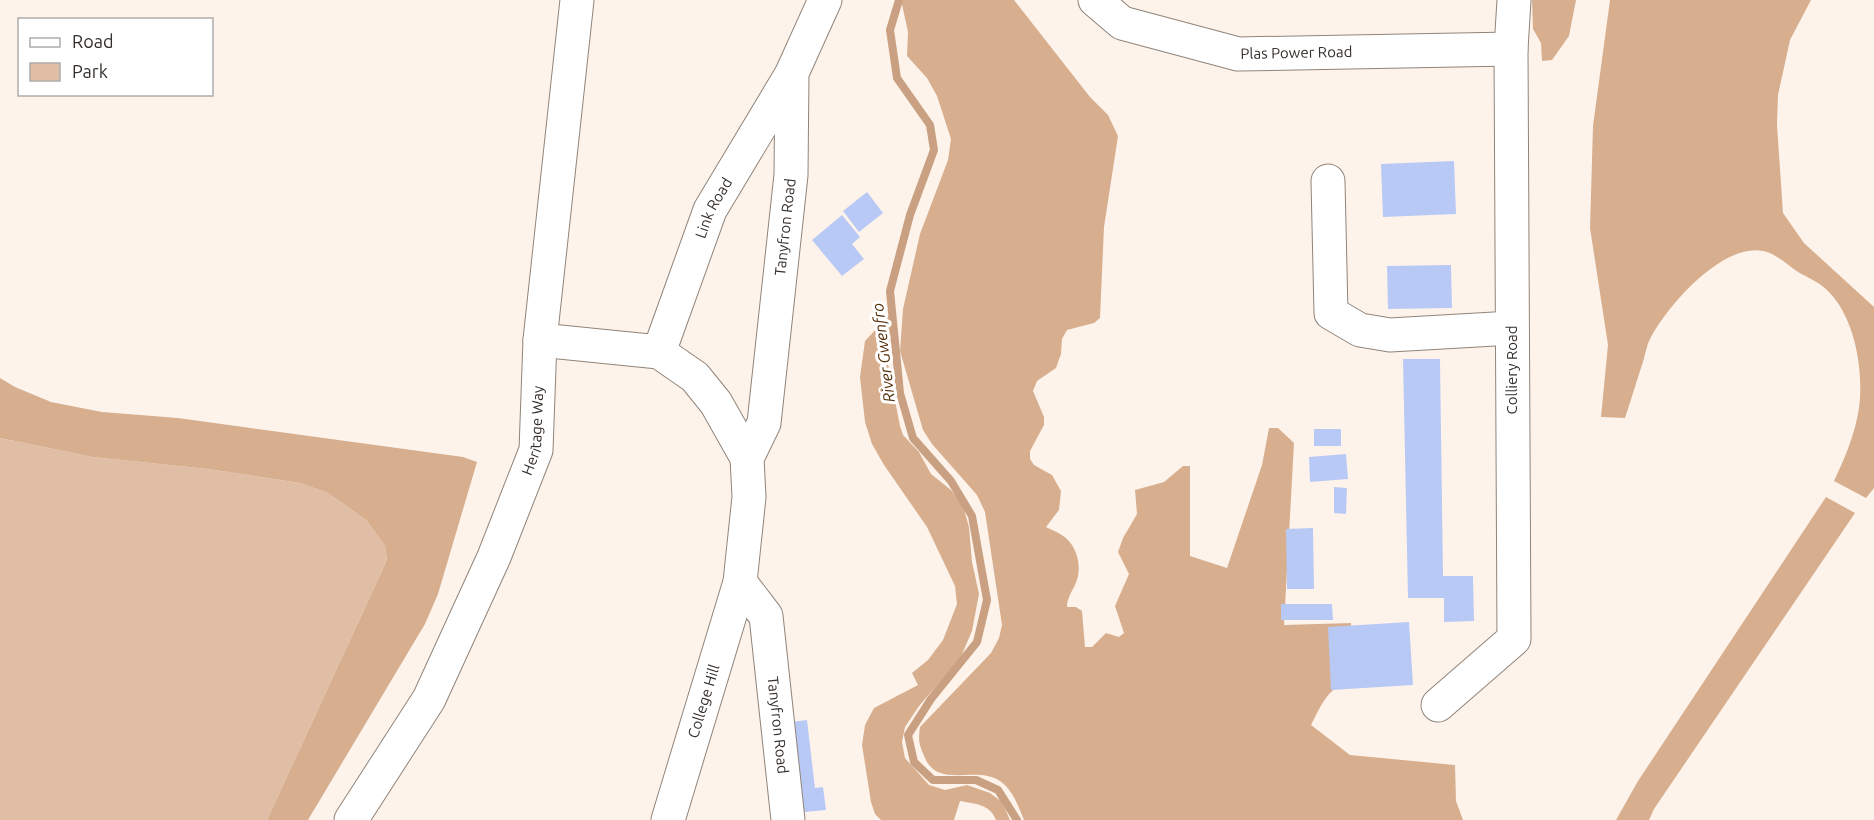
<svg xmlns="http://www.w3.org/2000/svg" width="1874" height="820" font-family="Ubuntu,sans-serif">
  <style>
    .green { fill: #dfbea5 }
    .forest { fill: #d7af8f }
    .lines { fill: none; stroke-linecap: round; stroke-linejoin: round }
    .stream { stroke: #c9a182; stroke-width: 8 }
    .building { fill: #b8c9f5 }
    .minor-casing { stroke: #90847a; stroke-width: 35 }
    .minor { stroke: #fff; stroke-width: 33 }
    .labels { text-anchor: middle; stroke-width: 6; stroke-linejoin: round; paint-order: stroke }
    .street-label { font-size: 15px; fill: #342f2b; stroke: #fff }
    .water-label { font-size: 16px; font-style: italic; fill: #562f08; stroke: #fff }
  </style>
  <rect width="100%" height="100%" fill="#fef3eb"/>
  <!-- green -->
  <path class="green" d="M0,438L92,457L208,469L300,483L328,493L366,520L385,546L387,560L267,820H0Z"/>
  <!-- forest -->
  <path class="forest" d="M901,0H1014L1090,97L1108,115L1118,136L1104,227L1100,318L1094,323L1067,330L1062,339L1061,354L1056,368L1037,381L1033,391L1044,417V425L1030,451V459L1034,465L1052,475L1061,491L1059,510L1046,527C1052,530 1062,534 1067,539C1079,551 1082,570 1075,585C1071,593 1067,599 1067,607H1076L1082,611L1085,647H1092L1106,633L1119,637L1124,633L1115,606L1129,574L1118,552L1123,538L1137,514L1135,490L1164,482L1183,466H1190V556L1227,568L1262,465L1269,428H1278L1294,443L1284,625L1351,623V684C1329,683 1320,708 1311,725L1350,755L1455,765L1456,801L1463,820H1024C1018,806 1013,790 1000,781C976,765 938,789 925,758C919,744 918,742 920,727L991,653L999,638L1002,625L985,512L977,495L932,444L923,430L900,351L903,309L920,234L948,160L951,139L937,96L927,78L907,56L908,32Z
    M1532,0H1576L1569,36L1552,60L1542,61L1541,43L1533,29Z
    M1610,0H1811L1790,40L1778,95L1777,125L1783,213L1804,243L1874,307V488L1866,498L1834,481C1845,458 1855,434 1859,408C1864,370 1855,316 1826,289C1818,282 1807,277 1798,272C1788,265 1775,253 1763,251C1722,243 1667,306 1650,339C1646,347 1645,357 1642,365C1636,383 1631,400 1625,418L1601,417L1608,345L1590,228L1593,126Z
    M892,312L888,364L900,426L903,435L919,452L931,474L951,490L963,506L969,527L972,562L979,594L972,631L960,659L919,706L905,727L902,742L905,758L929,785L945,790L967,785L990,793L1002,802L1010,820H996C990,804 975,804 960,801L954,820H881L875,814L871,802L862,745L865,725L874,708L918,685L912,673L928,660L943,640L957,604L955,586L927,527L884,465L872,444L865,422L860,377L865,341Z
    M0,378L15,387L51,402L102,412L178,418L463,457L477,462L438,594L425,624L308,820H267L387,560L385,546L366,520L328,493L300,483L208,469L92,457L0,438Z
    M1826,497L1855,513L1654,809L1649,820H1616L1638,781Z"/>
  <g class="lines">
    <!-- stream -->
    <path class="stream" d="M899,0L890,30L897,78L930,125L934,150L910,215L890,291L900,393L913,438L951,481L972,516L987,600L977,642L931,699L908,735L914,762L933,780H976L998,790L1017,820"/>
  </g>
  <!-- building -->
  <path class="building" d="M1454,161L1456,214L1383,217L1381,164Z
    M867,192L883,213L859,232L843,211Z
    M842,215L860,237L852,244L864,259L842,276L812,240Z
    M1451,265L1452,308L1388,309L1387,266Z
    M1403,359H1440L1443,576H1473L1474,621L1444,622V598H1408Z
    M1314,429H1341V446H1314Z
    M1346,454L1348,479L1310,482L1309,457Z
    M1334,487L1347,488L1346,514L1334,513Z
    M1313,528L1314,589H1287L1286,529Z
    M1281,604H1332L1333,620H1281Z
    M1409,622L1413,685L1331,690L1328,627Z
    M807,720L815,788L823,787L826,810L794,813L784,723Z"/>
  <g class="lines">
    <!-- minor casing -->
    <g class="minor-casing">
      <g id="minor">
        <path id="s1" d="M1095,0L1122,23L1238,54L1511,49"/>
        <path d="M1328,181L1331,313L1360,330L1390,335L1512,328"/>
        <path id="s2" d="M540,340L659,352L695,377L716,403L747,458L749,497L740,582L766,616L788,820"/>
        <path id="s3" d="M659,352L710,210L791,75"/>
        <path id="s4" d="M747,458L764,423L791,175L792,73L825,0"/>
        <path d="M1438,705L1514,639L1511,49L1514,0"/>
        <path id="s5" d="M351,820L429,699L494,557L536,450L540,340L577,0"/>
        <path id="s6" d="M668,820L740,582"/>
      </g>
    </g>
    <!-- minor -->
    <use href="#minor" class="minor"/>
  </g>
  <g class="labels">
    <!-- street labels -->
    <g class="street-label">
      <text dy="5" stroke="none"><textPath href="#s1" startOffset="214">Plas Power Road</textPath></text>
      <text dy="5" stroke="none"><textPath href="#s3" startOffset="154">Link Road</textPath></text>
      <text dy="5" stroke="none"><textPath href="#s4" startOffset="236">Tanyfron Road</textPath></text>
      <text transform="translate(1512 370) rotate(-90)" y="5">Colliery Road</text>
      <text dy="5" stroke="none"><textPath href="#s5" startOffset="434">Heritage Way</textPath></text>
      <text dy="5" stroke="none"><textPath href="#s6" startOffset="124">College Hill</textPath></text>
      <text dy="5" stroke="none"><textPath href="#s2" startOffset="537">Tanyfron Road</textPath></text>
    </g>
    <!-- water labels -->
    <g class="water-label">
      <text transform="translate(883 353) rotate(-97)" y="6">River Gwenfro</text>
    </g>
  </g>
  <!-- legend -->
  <rect x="18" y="18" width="195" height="78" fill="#ffffff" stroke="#aeacaa" stroke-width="1.5"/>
  <rect x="30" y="38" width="30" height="9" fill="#ffffff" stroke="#aeacaa" stroke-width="1.5"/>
  <text x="72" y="48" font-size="18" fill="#342f2b">Road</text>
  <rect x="30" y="63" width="30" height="18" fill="#dfbea5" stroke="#aeacaa" stroke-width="1.5"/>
  <text x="72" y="78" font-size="18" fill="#342f2b">Park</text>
</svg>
